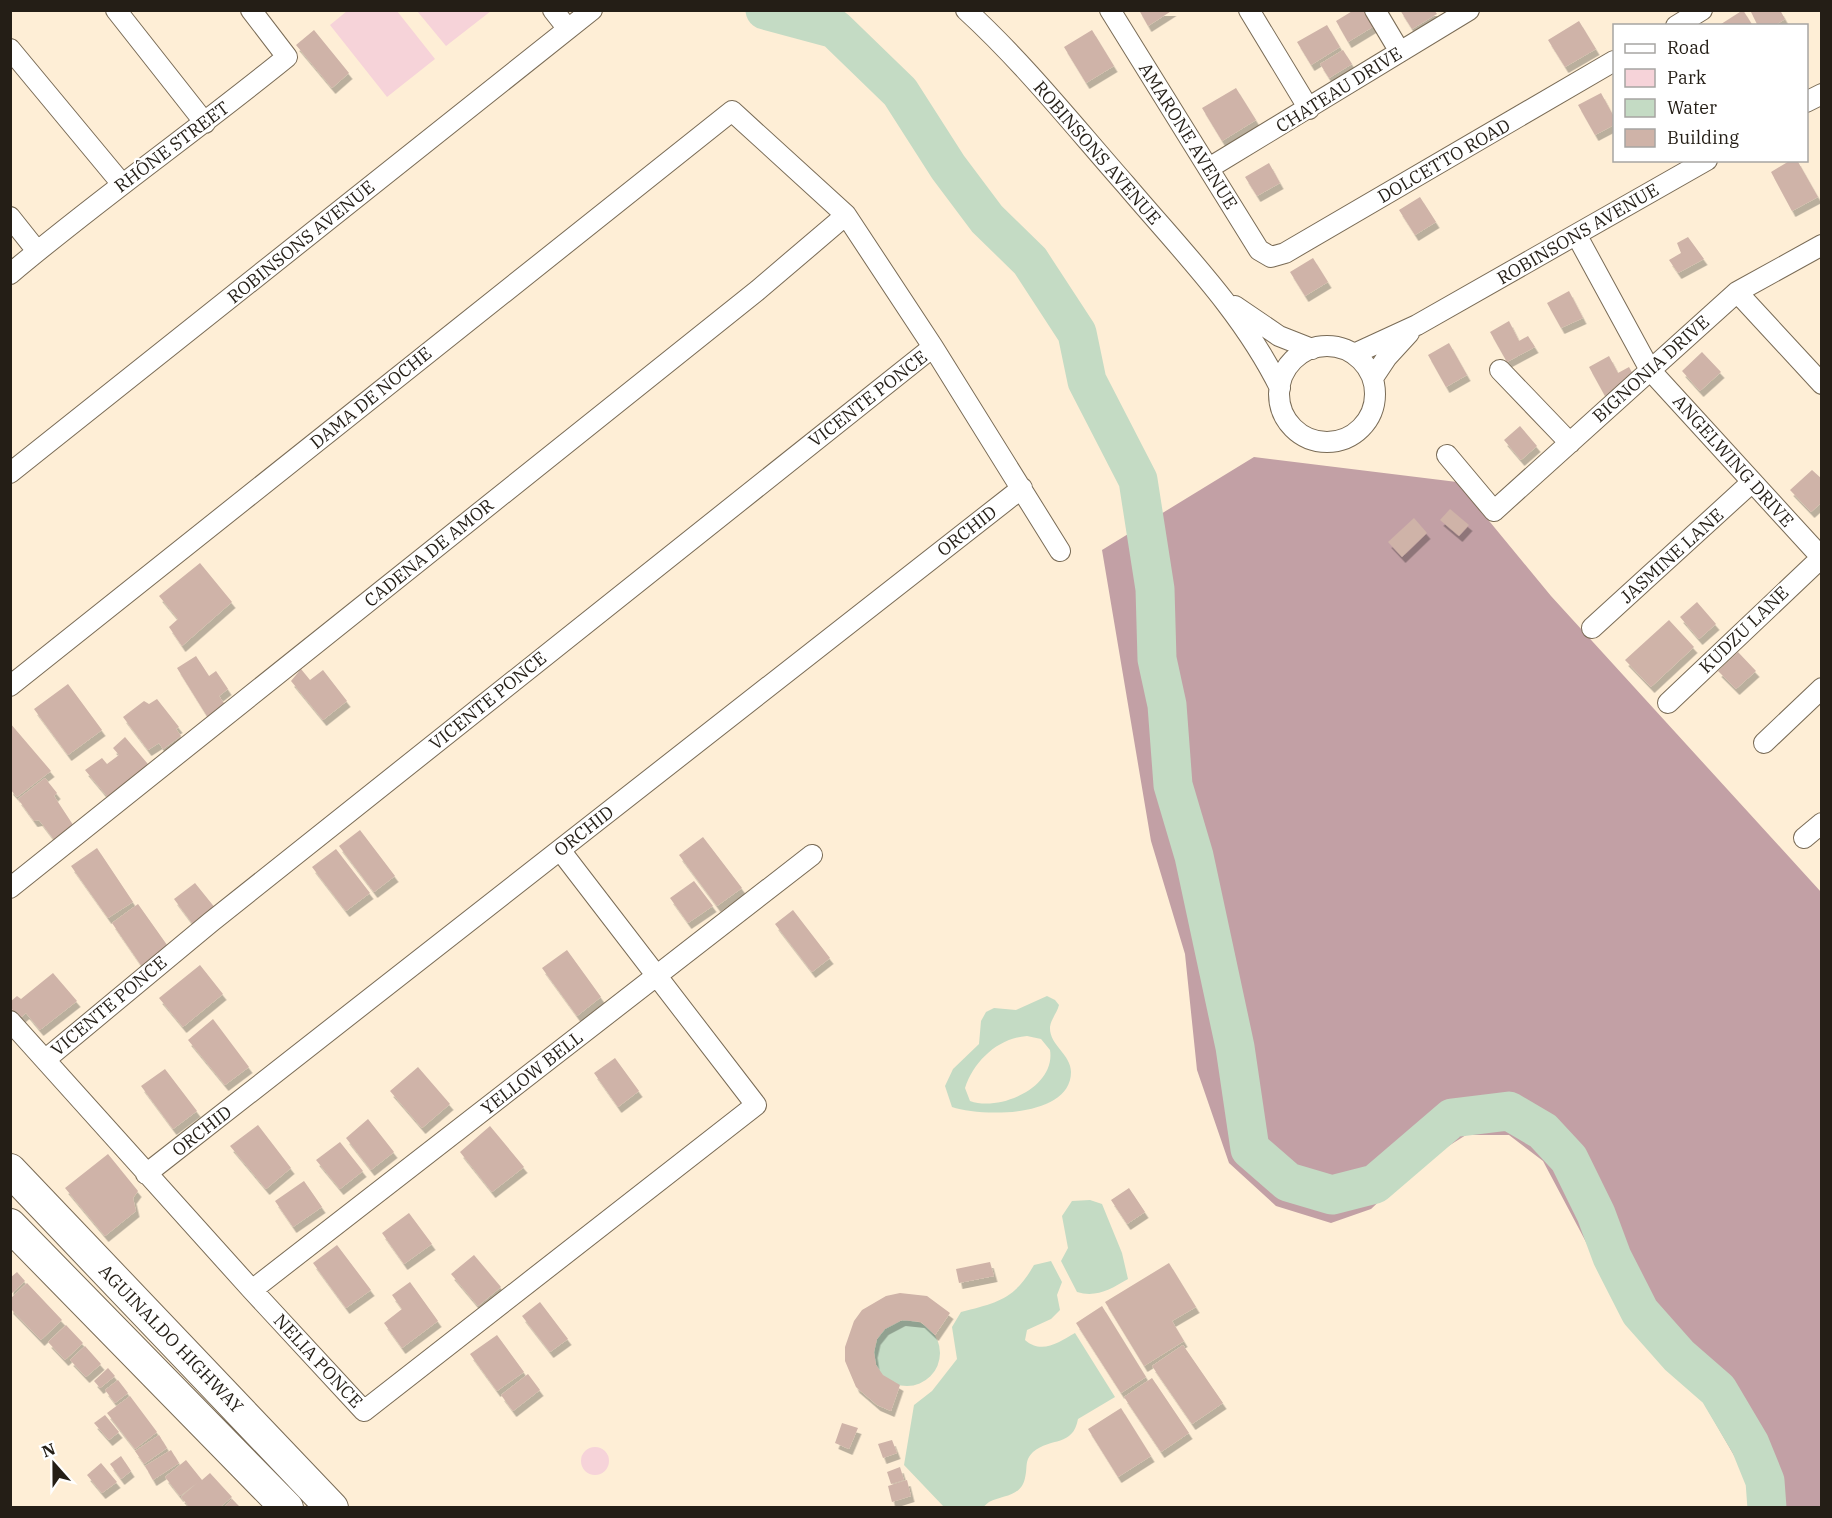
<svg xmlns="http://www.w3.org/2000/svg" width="1832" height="1518" font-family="'IBM Plex Serif',serif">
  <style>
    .green { fill: #f6d3d9 }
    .forest { fill: #c2a0a5 }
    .water { fill: #c4dbc4; fill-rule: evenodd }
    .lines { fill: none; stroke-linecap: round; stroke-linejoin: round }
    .river { stroke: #c4dbc4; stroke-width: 39 }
    .building { fill: #cfb3a8; filter: url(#shadow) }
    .minor-casing { stroke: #796b56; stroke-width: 22 }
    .trunk-casing { stroke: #796b56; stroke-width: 34 }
    .minor { stroke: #fff; stroke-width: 20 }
    .trunk { stroke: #fff; stroke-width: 32 }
    .labels { text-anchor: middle; stroke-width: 4.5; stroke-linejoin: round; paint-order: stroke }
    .street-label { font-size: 18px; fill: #241e16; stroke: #fff }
  </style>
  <defs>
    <filter id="shadow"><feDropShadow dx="3.5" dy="6" stdDeviation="0" flood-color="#0004"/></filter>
  </defs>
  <rect width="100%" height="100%" fill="#feeed6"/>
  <!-- green -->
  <path class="green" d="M347,11H397L435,59L387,97L330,25Z
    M417,11H491L446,46Z
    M581 1461a14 14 0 1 1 28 0a14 14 0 1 1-28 0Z"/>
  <!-- forest -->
  <path class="forest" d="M1254,457L1457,482L1551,596L1821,892V1507H1751V1485L1701,1398L1629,1323L1543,1161L1509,1135H1466L1418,1165L1371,1209L1331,1223L1276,1206L1229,1163L1197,1070L1185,954L1151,841L1102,550Z"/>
  <!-- water -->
  <path class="water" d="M1047,996L1055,1000L1059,1005C1057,1013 1051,1019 1050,1027C1049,1045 1071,1054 1071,1072C1071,1118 982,1117 952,1107L945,1086L953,1069L979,1044L981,1021L986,1012L994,1008L1016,1010ZM1027,1036L1041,1039L1050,1050C1056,1087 1000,1112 970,1101L965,1088C974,1061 998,1038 1027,1036Z
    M1090,1200L1102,1204L1122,1253L1128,1279C1111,1289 1096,1298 1077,1292L1061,1261L1068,1248L1062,1216L1072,1201Z
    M1051,1261L1062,1282L1057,1295L1060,1310L1051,1319L1027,1330L1025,1340C1042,1355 1059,1342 1075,1333L1115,1397L1078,1419C1073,1447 1051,1437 1033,1452C1024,1461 1028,1467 1025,1478C1021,1497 1003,1495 989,1502C986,1504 984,1507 981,1508C971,1511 954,1508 944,1507L904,1465L914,1405L932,1391L957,1359L952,1327L961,1312C998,1302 1014,1300 1034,1265Z
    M874 1353a33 33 0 1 1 66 0a33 33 0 1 1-66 0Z"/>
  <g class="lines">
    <!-- river -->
    <path class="river" d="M765,10L835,29L900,92L948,167L987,219L1030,261L1077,333L1087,381L1138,480L1155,589L1157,659L1167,705L1173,785L1194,856L1235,1047L1250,1149L1288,1182L1332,1195L1375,1184L1452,1118L1509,1111L1543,1131L1569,1159L1596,1214L1612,1257L1640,1312L1679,1356L1718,1390L1750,1444L1765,1481L1767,1508"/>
  </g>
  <!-- building -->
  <path class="building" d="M1139,10H1173L1148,26Z
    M1354,10H1367L1376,25L1348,42L1336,21Z
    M1400,10H1434L1437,14L1412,29Z
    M1743,10L1753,26H1718Z
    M1750,10H1780L1785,19L1774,26H1758Z
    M1579,21L1596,49L1565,67L1548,40Z
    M1327,25L1340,47L1311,65L1297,42Z
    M314,30L349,73L332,88L296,45Z
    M1092,30L1114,66L1086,83L1064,47Z
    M1343,50L1352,64L1329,78L1320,64Z
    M1236,88L1256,120L1222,141L1202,108Z
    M1601,93L1614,117V125L1595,135L1578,105Z
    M1791,160H1797L1818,197L1792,211L1771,172Z
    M1269,163L1280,183L1257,196L1245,177Z
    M1420,197L1436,222L1415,235L1399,210Z
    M1688,237L1704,259L1678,273L1669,260L1681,253L1677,243Z
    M1313,258L1328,282L1305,296L1290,272Z
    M1569,291L1583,318L1561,328L1547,303Z
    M1509,321L1519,341L1528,336L1535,347L1507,362L1490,332Z
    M1449,343L1467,375L1446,387L1428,355Z
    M1702,352L1721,372L1700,391L1682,371Z
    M1609,356L1618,373L1629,367L1634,376L1605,396L1589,367Z
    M1520,426L1537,446L1521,460L1504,440Z
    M1812,470L1822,479V502L1811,512L1790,490Z
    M1450,509L1469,525L1459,536L1440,520Z
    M1414,518L1427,533L1402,557L1388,542Z
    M200,563L232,602L182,646L169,627L178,619L159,596Z
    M1697,602L1716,624L1699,639L1680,617Z
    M1669,620L1694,647L1651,687L1625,660Z
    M1738,652L1756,671L1736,689L1718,671Z
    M196,656L209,676L216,671L228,689L219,696L228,709L210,721L177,668Z
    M301,669L310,680L323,670L347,701L323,720L291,681Z
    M68,684L102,730L68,755L34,709Z
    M157,699L179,727L176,729L181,736L163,749L159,743L148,750L123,717L144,701L149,704Z
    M10,723L51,771L17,797L10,789Z
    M125,737L153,770L111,801L85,770L102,758L107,764L119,755L113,748Z
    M45,778L57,793L54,796L77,831L59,846L39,820L34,821L18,799Z
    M360,830L395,876L374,892L339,846Z
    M703,837L742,888L717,906L679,855Z
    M97,848L133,902L108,918L71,866Z
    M336,849L370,893L346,911L312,867Z
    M694,881L713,906L688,923L670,898Z
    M195,883L220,914L198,931L174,899Z
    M138,904L172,952L145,971L112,923Z
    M793,910L830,958L812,972L775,924Z
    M567,950L601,997L577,1016L542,968Z
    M200,965L223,994L183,1027L159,998Z
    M53,973L77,1001L40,1030L26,1013L20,1018L10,1007V1002L17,996L21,999Z
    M213,1019L249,1067L225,1085L188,1040Z
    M615,1058L639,1091L618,1107L594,1073Z
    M418,1067L450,1104L422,1128L390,1091Z
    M165,1069L197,1111L173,1129L141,1086Z
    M368,1119L394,1152L371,1170L346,1138Z
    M258,1125L291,1168L266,1189L230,1146Z
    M490,1126L524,1167L492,1192L460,1152Z
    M340,1142L363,1171L340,1189L316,1160Z
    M108,1154L138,1191L133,1198L136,1211L105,1236L65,1188Z
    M304,1181L322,1207L293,1227L275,1201Z
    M1129,1188L1145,1212L1127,1224L1111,1200Z
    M409,1213L432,1244L404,1264L382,1233Z
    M337,1245L371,1290L346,1308L313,1263Z
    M474,1255L501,1287L478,1306L451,1274Z
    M990,1262L994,1276L959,1283L956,1269Z
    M1169,1263L1196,1307L1172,1321L1184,1341L1144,1366L1105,1302Z
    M17,1272L25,1281L10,1295V1278Z
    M410,1282L438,1321L402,1348L384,1323L402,1309L392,1295Z
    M27,1283L62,1320L41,1340L10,1308V1299Z
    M900,1293L927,1296L950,1313L935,1335L921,1322L902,1320L885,1329L877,1339L874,1352L876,1365L883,1375L900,1385L891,1411L877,1405L856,1387L845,1361V1347L854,1321L862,1310L886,1296Z
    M540,1302L568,1339L550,1352L522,1316Z
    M1102,1306L1146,1377L1121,1393L1076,1323Z
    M66,1325L83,1343L65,1360L48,1342Z
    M497,1335L524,1372L497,1391L470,1354Z
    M1183,1345L1223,1403L1192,1424L1152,1366Z
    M85,1346L101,1364L86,1377L70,1360Z
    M108,1368L115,1376L100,1388L94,1381Z
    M528,1374L540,1390L513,1411L501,1395Z
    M1152,1378L1189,1433L1161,1452L1124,1397Z
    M118,1380L128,1393L115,1403L105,1390Z
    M130,1396L157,1432L135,1449L107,1413Z
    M1121,1408L1151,1456L1118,1477L1088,1429Z
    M105,1415L119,1432L109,1440L94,1423Z
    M842,1423L858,1428L849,1449L835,1443Z
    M159,1435L167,1448L144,1464L135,1451Z
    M892,1440L897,1453L883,1458L878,1444Z
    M171,1450L179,1463L153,1480L145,1466Z
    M121,1456L131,1471L121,1479L110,1464Z
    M186,1460L202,1480L210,1473L232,1497L219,1508H190L181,1497L197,1483L180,1496L165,1477Z
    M101,1463L117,1482L102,1493L87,1475Z
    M900,1467L904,1480L891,1484L887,1472Z
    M907,1480L911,1496L892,1502L888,1486Z
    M232,1499L241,1508H223Z"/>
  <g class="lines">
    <!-- minor casing -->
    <g class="minor-casing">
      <path id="minor" d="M116,10L205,123
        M553,10L568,29
        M966,10C1024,63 1074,126 1126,185C1181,250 1242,311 1280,388
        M1110,10L1259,250L1271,257L1285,253L1614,61
        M1249,10L1309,109
        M1375,10L1400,52
        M1676,26L1702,10
        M10,49L122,184
        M1806,102L1822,94
        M1209,168L1469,10
        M10,217L37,251
        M1577,236L1650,370L1822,558
        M10,274C100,198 196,131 287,57L251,10
        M1737,292L1822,384
        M1235,306L1279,336L1312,349
        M1279 394a48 48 0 1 1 96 0a48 48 0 1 1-96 0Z
        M1354,354L1417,325L1707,160
        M1500,370L1570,443
        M1373,378L1387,357L1409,333
        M1447,455L1494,511L1737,292L1822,245
        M10,473L592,10
        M1592,628L1751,483
        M10,686L732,111L846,215L933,347L1060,551
        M1668,703L1821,558
        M1764,743L1822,688
        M1804,838L1822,823
        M10,888L758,290L846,215
        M10,1021L252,1290L364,1411L756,1105L560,850
        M46,1059L211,922L933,347
        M146,1174L1022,488
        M252,1290L812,855"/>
    </g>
    <!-- trunk casing -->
    <g class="trunk-casing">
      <path id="trunk" d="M10,1170L332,1508
        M10,1225L287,1508"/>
    </g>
    <!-- minor -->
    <use href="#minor" class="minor"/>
    <!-- trunk -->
    <use href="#trunk" class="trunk"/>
  </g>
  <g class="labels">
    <!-- street labels -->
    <g class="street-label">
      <text transform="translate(1339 90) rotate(-32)" y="6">CHATEAU DRIVE</text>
      <text transform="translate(1188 136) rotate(58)" y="6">AMARONE AVENUE</text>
      <text transform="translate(172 147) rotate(-37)" y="6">RHÔNE STREET</text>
      <text transform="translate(1097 153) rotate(49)" y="6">ROBINSONS AVENUE</text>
      <text transform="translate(1444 161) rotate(-30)" y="6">DOLCETTO ROAD</text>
      <text transform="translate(1578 234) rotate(-30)" y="6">ROBINSONS AVENUE</text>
      <text transform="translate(301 242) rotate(-39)" y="6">ROBINSONS AVENUE</text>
      <text transform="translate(1651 369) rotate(-42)" y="6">BIGNONIA DRIVE</text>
      <text transform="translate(371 398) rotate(-39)" y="6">DAMA DE NOCHE</text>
      <text transform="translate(868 399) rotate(-38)" y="6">VICENTE PONCE</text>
      <text transform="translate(1733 461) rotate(48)" y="6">ANGELWING DRIVE</text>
      <text transform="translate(967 531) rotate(-38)" y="6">ORCHID</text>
      <text transform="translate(429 553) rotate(-39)" y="6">CADENA DE AMOR</text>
      <text transform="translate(1672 556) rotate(-42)" y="6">JASMINE LANE</text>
      <text transform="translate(1744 630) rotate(-44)" y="6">KUDZU LANE</text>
      <text transform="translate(488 701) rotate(-39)" y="6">VICENTE PONCE</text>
      <text transform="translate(584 831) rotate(-38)" y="6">ORCHID</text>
      <text transform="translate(109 1006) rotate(-40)" y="6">VICENTE PONCE</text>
      <text transform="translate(532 1073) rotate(-38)" y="6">YELLOW BELL</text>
      <text transform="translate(202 1131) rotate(-38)" y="6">ORCHID</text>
      <text transform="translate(171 1339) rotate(46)" y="6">AGUINALDO HIGHWAY</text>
      <text transform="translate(318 1361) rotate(47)" y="6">NELIA PONCE</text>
    </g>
  </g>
  <!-- border -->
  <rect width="1832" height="1518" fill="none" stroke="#241e16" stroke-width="24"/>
  <!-- legend -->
  <rect x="1613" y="24" width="195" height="138" fill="#ffffff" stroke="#a7a5a2" stroke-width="1.5"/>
  <rect x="1625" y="44" width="30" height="9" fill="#ffffff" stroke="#a7a5a2" stroke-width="1.5"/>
  <text x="1667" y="54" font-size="18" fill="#241e16">Road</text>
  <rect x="1625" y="69" width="30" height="18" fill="#f6d3d9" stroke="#a7a5a2" stroke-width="1.5"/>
  <text x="1667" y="84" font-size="18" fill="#241e16">Park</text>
  <rect x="1625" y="99" width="30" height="18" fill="#c4dbc4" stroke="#a7a5a2" stroke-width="1.5"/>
  <text x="1667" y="114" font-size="18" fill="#241e16">Water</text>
  <rect x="1625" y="129" width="30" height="18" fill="#cfb3a8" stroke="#a7a5a2" stroke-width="1.5"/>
  <text x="1667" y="144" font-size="18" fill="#241e16">Building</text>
  <!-- north arrow -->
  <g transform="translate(54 1464) rotate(339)" stroke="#ffffff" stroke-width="4.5" paint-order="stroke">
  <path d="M0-4.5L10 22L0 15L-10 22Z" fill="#241e16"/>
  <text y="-9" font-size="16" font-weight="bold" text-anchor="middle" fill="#241e16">N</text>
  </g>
</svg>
